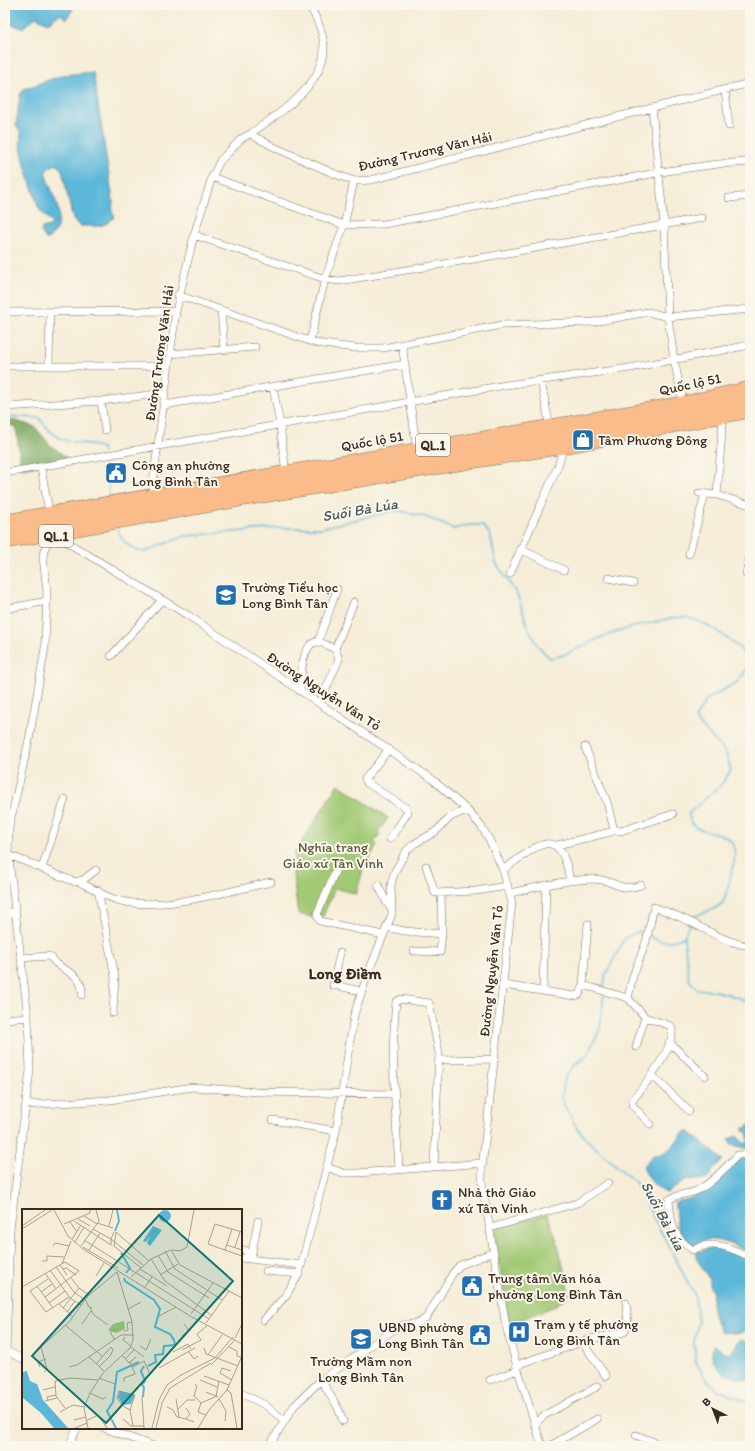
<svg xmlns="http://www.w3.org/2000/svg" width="755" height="1451" font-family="Itim,sans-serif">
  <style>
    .green { fill: #a2c974; stroke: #6e7a49 }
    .forest { fill: #81ad66; stroke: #5e6c42 }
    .water { fill: #5bb7d9; stroke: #4b707c }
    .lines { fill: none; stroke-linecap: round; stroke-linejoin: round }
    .stream { stroke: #5bb7d9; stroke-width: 1.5 }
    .minor-casing { stroke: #7c6e5f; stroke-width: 8 }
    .major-casing { stroke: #7c6e5f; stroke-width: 10 }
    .highway-casing { stroke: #7c6e5f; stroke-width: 12 }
    .minor { stroke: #fff; stroke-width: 7 }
    .major { stroke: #f9bc8a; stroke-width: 9 }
    .highway { stroke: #f9bc8a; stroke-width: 11 }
    .labels { text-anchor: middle; stroke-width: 4; stroke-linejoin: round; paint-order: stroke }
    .shield { fill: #fbf7ec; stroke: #75685c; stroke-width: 1 }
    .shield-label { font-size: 13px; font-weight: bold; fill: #3b2a1e }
    .street-label { font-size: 14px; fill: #3b2a1e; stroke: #fbf7ec }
    .poi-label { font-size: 14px; fill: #3b2a1e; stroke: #fbf7ec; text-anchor: start }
    .park-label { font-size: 14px; fill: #5a5a38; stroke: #fbf7ec }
    .water-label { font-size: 15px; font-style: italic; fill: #465b5f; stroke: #fbf7ec }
    .quarter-label { font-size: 16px; font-weight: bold; fill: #3b2a1e; stroke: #fbf7ec }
    .inset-river { fill: none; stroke: #5bb7d9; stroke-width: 2 }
    .inset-road { fill: none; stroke: #ab9f8d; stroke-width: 1 }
    .view { fill: #0f766e; fill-opacity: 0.15; stroke: #0f766e; stroke-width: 2 }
    .inset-edge { fill: none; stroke: #3b2a1e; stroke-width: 2 }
  </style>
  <rect width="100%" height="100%" fill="#fbf7ec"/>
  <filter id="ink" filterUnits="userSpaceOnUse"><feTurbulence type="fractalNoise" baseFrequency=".025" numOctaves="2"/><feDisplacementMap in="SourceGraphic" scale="8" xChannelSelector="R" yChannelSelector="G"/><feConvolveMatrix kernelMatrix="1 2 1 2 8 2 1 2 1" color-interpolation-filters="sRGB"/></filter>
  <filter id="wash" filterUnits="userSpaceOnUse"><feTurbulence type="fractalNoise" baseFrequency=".012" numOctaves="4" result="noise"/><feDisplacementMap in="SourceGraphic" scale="16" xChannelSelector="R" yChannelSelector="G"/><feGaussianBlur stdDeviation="0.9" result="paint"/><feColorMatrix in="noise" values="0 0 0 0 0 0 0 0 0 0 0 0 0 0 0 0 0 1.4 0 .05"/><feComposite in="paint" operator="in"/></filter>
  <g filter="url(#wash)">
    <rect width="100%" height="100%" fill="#f5edd7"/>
    <!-- green -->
    <path class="green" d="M338,784L388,818L378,832L380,834L374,842L377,845L363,869L356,894L335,888L322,919L298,914L293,875L295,853Z
      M547,1214L558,1244L569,1293C562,1307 524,1318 509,1323L494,1229Z"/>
    <!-- forest -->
    <path class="forest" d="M5,420L16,421L35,427L49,444L70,460L21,468L16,426H5Z"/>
    <!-- water -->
    <path class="water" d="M5,5H75L67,19L60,14L48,23L36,17L22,28L11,24Z
      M93,72L113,201L112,213L115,216L108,223L99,226H80L73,220L62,170L57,164L49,167L45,173C52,195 71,221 47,240L41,232L42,228L50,226L52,223L39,209L27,173L20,143L21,133L16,126L20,95L24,89L63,75Z
      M748,1125H750V1149L731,1145L729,1139L737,1136L744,1143H749L747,1133L743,1131V1128H747Z
      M687,1130L723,1160L714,1168L708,1179L699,1180L688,1179L667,1193C655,1188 647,1178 643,1166L653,1155C672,1155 675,1139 687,1130Z
      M748,1157L750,1160V1253C738,1246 719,1238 705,1240C701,1241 697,1244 694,1246C676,1234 676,1222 675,1202C693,1199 708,1192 721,1178C730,1169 735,1160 748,1157Z
      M718,1246L750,1260V1331L737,1334L720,1331L715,1319L712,1304L713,1293L710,1287V1280L696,1258L697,1252Z
      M741,1339L750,1343V1380C729,1377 715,1374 711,1351L715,1345L724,1353L730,1354Z"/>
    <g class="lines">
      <!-- stream -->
      <path class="stream" d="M5,416L39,418C63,451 71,436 102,448L103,453
        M104,459L110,497
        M117,528C121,540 130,550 144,552L185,536L279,528H321L392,511H400L426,517L454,529L469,525H482L490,534L496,563L517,594L528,627L538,646L550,658C568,656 579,647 595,640C610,633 676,613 690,618C714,626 732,641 750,658
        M691,919C700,911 716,912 723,902C727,895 729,883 731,875C750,812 689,848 689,813L721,785L731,770L726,753L695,719L706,700L737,682L750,665
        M649,936C662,943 671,943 684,937L689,924
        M684,938L689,980L697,989C716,990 733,994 750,1003
        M604,989L605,976L625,938L640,931L646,935
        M604,993L600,1029L587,1055L574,1066L565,1077L562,1095L564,1105L577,1128L589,1142L635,1182L695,1296L698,1322L694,1342L696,1362L705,1378L718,1390L750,1403"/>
    </g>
  </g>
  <g filter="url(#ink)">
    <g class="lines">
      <!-- minor casing -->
      <g class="minor-casing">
        <path id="minor" d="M725,90L729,126
          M652,108L664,224L668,317L674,360L683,401
          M250,134C277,115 324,86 324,48C324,34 316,17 309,5
          M212,177L344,225L384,224L667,171L718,164L750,162
          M729,198L750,196
          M194,235L325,279L339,281L480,258L702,218
          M178,295L315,343L355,348H383L502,325L593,322L648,312L668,317L750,309
          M221,310L224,349
          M5,312L176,311
          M310,341L325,279L344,225L354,181
          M402,344L417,451
          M170,354L255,347
          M5,366H168
          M49,366L50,312
          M541,381L550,428
          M273,387L280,425L286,474
          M101,401L105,430
          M164,405L405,364
          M5,407L101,401L165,393
          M41,468L49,512
          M5,473L506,385L630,368L750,345
          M699,493L717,495L750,505
          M154,494L153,482L176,311L194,235L212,177L220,161L241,139L250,134L276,148L335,174L354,181L371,180L750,83
          M717,495L723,419
          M520,549L564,570
          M689,554L705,494
          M510,574L558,466L564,445
          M746,574L750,555
          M608,578L633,583
          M5,609L47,601
          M318,642L337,589
          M335,649L354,602
          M111,656L162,600
          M300,691C301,679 301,643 317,642C322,642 330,647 335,649L339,659L320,703
          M389,749L365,779L367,783L406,808L408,812L390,839
          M614,830L621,831L673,814
          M557,845L611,832L614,830L607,802L585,747
          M9,855L75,882L83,880L96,870
          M338,865L317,914L320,921L383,935
          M426,866L435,893L475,891L508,886
          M42,868L65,799
          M503,870C537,846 560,821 570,881
          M79,882C93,888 106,898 121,901C162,911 229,891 271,882
          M378,885L387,903L392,909
          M98,890L115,977L113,1013
          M510,893C538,887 565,880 593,879C615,879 618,893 641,885
          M5,913L15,911
          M386,927L404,931L442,934
          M414,951L440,952L442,933L441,893
          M340,953L333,985L361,991
          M21,958L49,956C53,958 53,961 56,963C67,973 83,974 82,995
          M503,985L574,996L579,995L583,985L588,924
          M583,985L628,998L645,1017L671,1026C679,1044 643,1087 632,1101V1105L650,1124
          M543,991L546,885
          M628,998L633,976L646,942L654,907C665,911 676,915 686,920C708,930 726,943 750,946
          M5,1019L28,1017
          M669,1042L705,1076
          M636,1047L645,1017
          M439,1060L495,1059
          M652,1075L689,1111
          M26,1105L110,1100L192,1087L257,1092L394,1094
          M273,1120L336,1131
          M750,1154L738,1155C725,1167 714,1182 698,1190C689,1195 677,1193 669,1200C671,1223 672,1237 693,1250C713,1239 731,1248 750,1257
          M327,1167L343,1173H358L483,1163
          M399,1169C396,1114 390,1057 396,1002L401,999L429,1003L439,1053L434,1166
          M490,1228L577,1203L608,1183
          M245,1250L252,1259
          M251,1257L258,1221
          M241,1258L301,1265
          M266,1271L299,1274
          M264,1320L286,1295L299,1274L336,1131L354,1015L367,976L392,914L391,885L395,871L407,850L414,844L435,832L452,816L467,810
          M582,1342L606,1376
          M23,1359L6,1351L10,1229L30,1070L28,1017L8,851L9,827L29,740L45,648L47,591L43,557L44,550L50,537L65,541L189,616L432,779L467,810L481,826L489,839L503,870L512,903L482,1168V1183L506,1326L517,1367L542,1446
          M517,1367L522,1363L591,1339L624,1332L628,1324L626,1303
          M321,1380L338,1408L343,1421
          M490,1380L518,1370
          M241,1393L265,1405L285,1421
          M535,1424L543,1416L598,1386
          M104,1428L153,1446
          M636,1435L664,1446
          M69,1446L77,1428
          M269,1446L294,1406L321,1380L399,1326L419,1323L427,1317L453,1273L460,1265L494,1252
          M550,1446L597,1419
          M670,1446H671"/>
      </g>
      <!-- major casing -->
      <g class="major-casing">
        <path id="major" d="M5,519L683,401L750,386
          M5,544L251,500L564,449L750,413"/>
      </g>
      <!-- highway casing -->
      <g class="highway-casing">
        <path id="highway" d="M5,528L685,408L750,394
          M5,537L606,433L750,405"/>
      </g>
      <!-- minor -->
      <use href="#minor" class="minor"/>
      <!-- major -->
      <use href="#major" class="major"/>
      <!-- highway -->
      <use href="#highway" class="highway"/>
    </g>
  </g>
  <!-- icons -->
  <defs>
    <g id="shop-square" transform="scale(1.15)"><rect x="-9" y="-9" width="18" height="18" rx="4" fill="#1f6fb2" stroke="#fbf7ec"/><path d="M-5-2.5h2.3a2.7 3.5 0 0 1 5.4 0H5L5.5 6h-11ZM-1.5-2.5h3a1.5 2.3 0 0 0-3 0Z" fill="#fff"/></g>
    <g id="civic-square" transform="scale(1.15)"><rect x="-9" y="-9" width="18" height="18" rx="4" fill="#1f6fb2" stroke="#fbf7ec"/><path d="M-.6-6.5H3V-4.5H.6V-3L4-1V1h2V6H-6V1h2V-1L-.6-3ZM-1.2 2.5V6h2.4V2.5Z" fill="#fff"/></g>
    <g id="school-square" transform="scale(1.15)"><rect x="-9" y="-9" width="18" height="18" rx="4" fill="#1f6fb2" stroke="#fbf7ec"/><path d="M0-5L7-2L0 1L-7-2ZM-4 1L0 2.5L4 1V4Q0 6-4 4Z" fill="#fff"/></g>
    <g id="church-square" transform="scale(1.15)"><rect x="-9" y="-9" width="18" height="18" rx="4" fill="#1f6fb2" stroke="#fbf7ec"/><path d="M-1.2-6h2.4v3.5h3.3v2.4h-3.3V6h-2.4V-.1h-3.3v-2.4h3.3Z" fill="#fff"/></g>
    <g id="hospital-square" transform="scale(1.15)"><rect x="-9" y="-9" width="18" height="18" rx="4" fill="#1f6fb2" stroke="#fbf7ec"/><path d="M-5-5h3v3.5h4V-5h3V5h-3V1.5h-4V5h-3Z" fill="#fff"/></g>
  </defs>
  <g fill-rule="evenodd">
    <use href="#shop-square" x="583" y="440"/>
    <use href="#civic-square" x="116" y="473"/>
    <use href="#school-square" x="226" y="595"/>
    <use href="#church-square" x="442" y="1200"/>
    <use href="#civic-square" x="472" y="1286"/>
    <use href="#hospital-square" x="519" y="1332"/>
    <use href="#civic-square" x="480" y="1335"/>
    <use href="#school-square" x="361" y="1339"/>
  </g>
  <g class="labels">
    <!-- shield labels -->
    <g class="shield">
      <rect x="416" y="434" width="34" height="22" rx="3"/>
      <rect x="39" y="525" width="34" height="22" rx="3"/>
    </g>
    <g class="shield-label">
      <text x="433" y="450">QL.1</text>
      <text x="56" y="541">QL.1</text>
    </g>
    <!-- street labels -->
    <g class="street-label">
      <text transform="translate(425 151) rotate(-13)" y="5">Đường Trương Văn Hải</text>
      <text transform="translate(159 353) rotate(-82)" y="5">Đường Trương Văn Hải</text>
      <text transform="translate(690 384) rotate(-12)" y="5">Quốc lộ 51</text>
      <text transform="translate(372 441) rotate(-10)" y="5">Quốc lộ 51</text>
      <text transform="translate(324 691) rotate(33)" y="5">Đường Nguyễn Văn Tỏ</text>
      <text transform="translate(491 971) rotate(-84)" y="5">Đường Nguyễn Văn Tỏ</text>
    </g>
    <!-- poi labels -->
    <g class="poi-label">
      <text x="598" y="445">Tâm Phương Đông</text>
      <text x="132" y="470">Công an phường<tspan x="132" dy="16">Long Bình Tân</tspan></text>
      <text x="242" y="592">Trường Tiểu học<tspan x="242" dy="16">Long Bình Tân</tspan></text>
      <text x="458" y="1197">Nhà thờ Giáo<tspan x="458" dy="16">xứ Tân Vinh</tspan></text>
      <text x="488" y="1283">Trung tâm Văn hóa<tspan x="488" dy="16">phường Long Bình Tân</tspan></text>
      <text x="534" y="1329">Trạm y tế phường<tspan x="534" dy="16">Long Bình Tân</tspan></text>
      <text x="464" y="1332" text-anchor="end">UBND phường<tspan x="464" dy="16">Long Bình Tân</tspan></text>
      <text x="361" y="1366" text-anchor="middle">Trường Mầm non<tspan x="361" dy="16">Long Bình Tân</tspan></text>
    </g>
    <!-- park labels -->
    <g class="park-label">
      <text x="333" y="852">Nghĩa trang<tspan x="333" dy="16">Giáo xứ Tân Vinh</tspan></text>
    </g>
    <!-- water labels -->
    <g class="water-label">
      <text transform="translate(360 510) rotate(-10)" y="5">Suối Bà Lúa</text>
      <text transform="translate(663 1216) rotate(62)" y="5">Suối Bà Lúa</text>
    </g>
    <!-- quarter labels -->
    <g class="quarter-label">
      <text x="345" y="979">Long Điềm</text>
    </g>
  </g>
  <!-- overview -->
  <g transform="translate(22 1209)">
    <rect width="220" height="220" fill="#f5edd7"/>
    <path d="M102,112L103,120L94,124L86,121L91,115Z" fill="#a2c974"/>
    <path d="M137 7a6 6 0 1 1 12 0a6 6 0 1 1-12 0ZM131,17L140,21L128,37L125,34L128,27L124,33L121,32ZM5,162L8,172L15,175L21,191L46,219H32L19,204L1,189L0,191V163ZM98,182L113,186L109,195L101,196L96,188Z" fill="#5bb7d9"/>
    <path class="inset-river" d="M93,22L97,12L95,1M99,44L108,59L104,64M102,69L103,72L132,91L138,100L133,118L148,125L152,131L153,136L142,137L141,145L133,146L134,153L126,157M121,188L122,178L120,176L123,172L119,162L122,157M94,219L85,202L91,193L95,163L117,153"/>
    <path class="inset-road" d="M32,1L46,27L61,40L168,107L220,135M62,7L75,15M56,10L68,17M52,12L69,23M48,13L55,23M75,14L91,19M42,15L68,4V1M0,17L23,1M87,17L91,1M0,20L30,1M69,23L89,36V30L71,20M92,23L89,30L121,56M220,23L193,15L186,35L220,47M50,30L59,16M62,31L187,110M53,33L62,18M205,36L220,41M31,37L33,34L47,37M59,37L77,12L74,1M61,38L96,59M213,38L218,23M67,41L78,24M150,41L158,42L165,38L172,1M203,41L210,20M143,42L153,60L200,91M136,46L146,63L187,89M129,50L143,72L189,106M20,52H25V47L42,48M40,55L49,32M38,56L45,66M34,58L52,83L63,91M119,59L92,37L94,23L127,52M41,60L44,59L54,66M118,60L145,77M28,61L48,89L59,96M23,64L34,80M138,66L156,55M74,67L82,54M109,68L129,50L149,41L158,56L220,89M49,69L57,79L67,86M26,70L8,82L24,103L47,88M15,77L31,99M0,78L43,53L57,62L23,88M123,78L130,68M19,83L30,75M63,90L67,98L70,99M27,94L43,82M37,95L51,108M41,99L57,79M68,99L72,106L86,116M106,100L119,93M45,103L53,92M169,105L191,74M137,107L154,98M184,114L207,82M60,115L69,102M43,116L80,147M102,122L106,121L105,114L110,113M160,127L167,122L162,115M103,128L101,131L109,137M213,129L220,115M93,131L88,123L94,120M118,137L124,141L129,130M109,138L122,148M207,138L215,142V147L219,148M182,139L184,145L216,157M160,141L179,131L175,125L185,117M166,142L172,150L176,147M151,143L166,135L169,140M100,146L107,154L114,148M186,146L200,126M67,148L82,162M103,150L113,140M74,155L89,138L91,141L88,147L77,158M189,156L213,131M18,158L16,153L24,150M47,158L55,156L99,126H112M111,158L122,152L128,165M137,159L173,139M209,162L200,159L198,164L210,171M22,163L25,160L19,138L47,113L66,87L95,63L110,113L111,131L108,139L81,164L68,184L62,199L66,219M182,167L207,176M77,169L93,175M178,171L195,178M102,173V169L113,165L108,153M173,175L175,177L172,187L179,194L195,187M21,181L33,178M205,181L209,184L215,219M184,183L196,188M68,184L81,190L84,188M194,187L197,172M120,188L122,219M154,190L157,208M197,190L204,202L203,212M26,191L25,188L34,186M23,192L35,189M179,194L176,203L184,206M145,198L151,201L155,208L164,210M43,199L34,187L33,172L48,169L76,171M164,199L168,205L164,210L172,213M156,200L165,191H173M108,201L113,186L97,182L95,189L101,197L108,201L111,217M38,203L51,196L62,198M101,210L109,217H122M52,211L64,208M64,212L76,206L85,219M53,219L65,214M130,219L137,191L145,176L159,166L193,149L211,128M134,219L140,194L148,179L189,154M176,219L187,201L205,181L220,147"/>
    <path class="view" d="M137,6L211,72L84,214L10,147Z"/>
    <rect width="220" height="220" class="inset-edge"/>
  </g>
  <!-- margin -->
  <rect width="755" height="1451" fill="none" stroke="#fbf7ec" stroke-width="20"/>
  <!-- north arrow -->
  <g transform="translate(713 1409) rotate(318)" stroke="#fbf7ec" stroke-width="3" paint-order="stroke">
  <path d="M0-3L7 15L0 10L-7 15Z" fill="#3b2a1e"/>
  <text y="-6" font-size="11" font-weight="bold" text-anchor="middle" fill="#3b2a1e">B</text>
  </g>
</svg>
